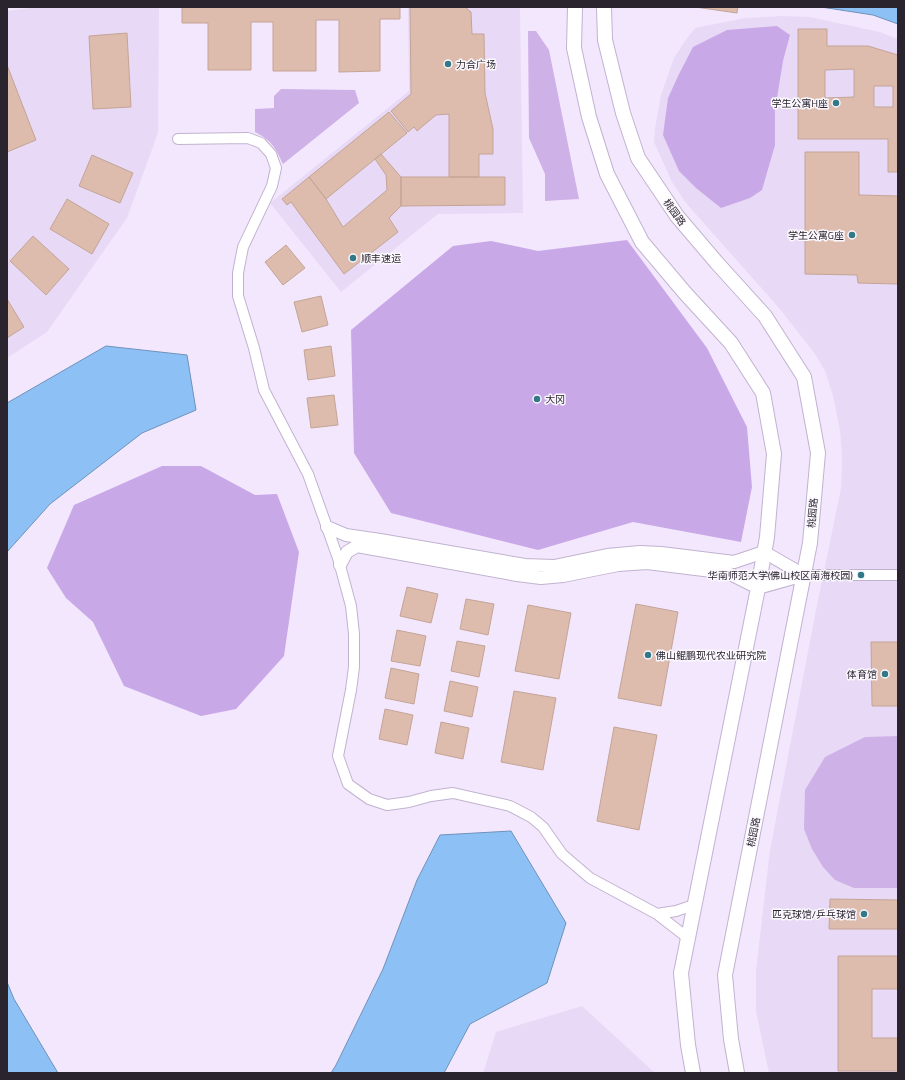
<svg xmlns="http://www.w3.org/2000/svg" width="905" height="1080" font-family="'Titillium Web','Noto Sans SC',sans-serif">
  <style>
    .built { fill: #e8daf6 }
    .green { fill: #ceb1e7 }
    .forest { fill: #c9a8e7 }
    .water { fill: #8dc1f6; stroke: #6f92ba }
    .building { fill: #ddbcae; stroke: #c4a496; fill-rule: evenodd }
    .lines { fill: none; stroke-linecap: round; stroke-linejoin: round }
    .minor-casing { stroke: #c1b3cf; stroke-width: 12 }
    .tertiary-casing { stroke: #c1b3cf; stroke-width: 14 }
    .secondary-casing { stroke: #c1b3cf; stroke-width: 16 }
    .minor { stroke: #fff; stroke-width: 10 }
    .tertiary { stroke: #fff; stroke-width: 12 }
    .secondary { stroke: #fff; stroke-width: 14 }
    .poi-dot { fill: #337886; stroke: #fbf8fe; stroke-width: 1.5 }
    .labels { text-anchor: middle; stroke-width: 3; stroke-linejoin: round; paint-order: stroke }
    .poi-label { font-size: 10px; fill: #2a242f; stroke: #fbf8fe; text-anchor: end }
    .street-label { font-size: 10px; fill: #2a242f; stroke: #fbf8fe }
  </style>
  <rect width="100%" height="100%" fill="#f3e7fe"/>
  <!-- built -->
  <path class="built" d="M39,7H159L158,133L127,218L47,332L7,358V11Z
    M408,7H520L523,213L438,214L341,292L270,203L409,91Z
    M783,16L810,17L880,32L898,39V1073H769L756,1012V970L770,850L816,610L841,488L842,457L840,431L833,396L825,371L815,354L779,308L685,202L672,182L654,142L655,128L661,95L674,58L685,41L695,28L745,18Z
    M582,1006L655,1073H483L496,1032Z"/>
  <!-- green -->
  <path class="green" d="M528,31H536L549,50L579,199L545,201V174L529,138Z
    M281,89L355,90L359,103L283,164C275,147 272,141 255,132V109L274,108V96Z
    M898,736V888H854L835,880L823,867L812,849L804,829L805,790L825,757L865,737Z"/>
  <!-- forest -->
  <path class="forest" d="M777,26L790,35L783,61L775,110V145L762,190L750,198L721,208L696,188L679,171L663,135L668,98L679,74L693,47L727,30Z
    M627,240L707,348L747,427L752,487L741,542L633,522L538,550L391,513L354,453L351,330L453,246L491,241L538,251Z
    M162,466H201L255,495L277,494L299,552L284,656L236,709L201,716L124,686L93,622L66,598L47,568L74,505Z"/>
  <!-- water -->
  <path class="water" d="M821,7H898V24L873,15Z
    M106,346L187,355L196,410L142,433L50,504L7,552V403Z
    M511,831L566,923L547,983L470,1024L444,1073H331L336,1065L383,969L417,880L440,835Z
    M7,982L14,999L58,1073H7Z"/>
  <!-- building -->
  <path class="building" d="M182,7H400V19H380V71L339,72V20H316V71H273V22H251V70H208V23H182Z
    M410,7H465L471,12L472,34H484L485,93L493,129V154H479V177H449V114L436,115L417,131L414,127L408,132L391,111L411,94Z
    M695,7H738L737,13Z
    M798,29H827V46H868L898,55V172H888V139H798ZM854,69V97L825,98V70ZM874,86H893V107H874Z
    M127,33L131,107L93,109L89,36Z
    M7,65L36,140L7,152Z
    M389,112L407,133L326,199L309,177Z
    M805,152H859V195L898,196V284L858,283L857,275L805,274Z
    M381,154L401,177V206L389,218L398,232L344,274L291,202L287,205L282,199L309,177L326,199L343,227L387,190L386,175L375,159Z
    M92,155L133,173L120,203L79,186Z
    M401,177H505V205L401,206Z
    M67,199L109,224L92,254L50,229Z
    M33,236L69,269L46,295L10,261Z
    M286,245L305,268L283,285L265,262Z
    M321,296L328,325L302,332L294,302Z
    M7,299L24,327L7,338Z
    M331,346L335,376L308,380L304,350Z
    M334,395L338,425L311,428L307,398Z
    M407,587L438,594L431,623L400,616Z
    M466,599L494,604L488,635L460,629Z
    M636,604L678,612L661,706L618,698Z
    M528,605L571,613L559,679L515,671Z
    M397,630L426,636L420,666L391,661Z
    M457,641L485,646L479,677L451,671Z
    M871,642H898V706H872Z
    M391,668L419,674L414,704L385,698Z
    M450,681L478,687L472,717L444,711Z
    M514,691L556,698L543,770L501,762Z
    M385,709L413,715L407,745L379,739Z
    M441,722L469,728L463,759L435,753Z
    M614,727L657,735L639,830L597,821Z
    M830,899L898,900V929H829Z
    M838,956H898V989H872V1038H898V1071H838Z"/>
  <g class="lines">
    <!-- minor casing -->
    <g class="minor-casing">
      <path id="minor" d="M178,139L248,138L261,143L271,154L276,168L272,186L243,247L238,273V296L254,348L264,390L308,474L338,558L351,606L354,634V667L351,690L338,756L348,784L369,799L387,805L409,802L431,796L453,793L510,806L531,817L543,827L562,854L590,878L657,914L688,938
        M804,575H898
        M657,914L676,911L694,905"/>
    </g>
    <!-- tertiary casing -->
    <g class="tertiary-casing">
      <path id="tertiary" d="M327,527L346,535L380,540L525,565L554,566L607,555L640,552L661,553L734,562L764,552L804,575
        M340,565L347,552L357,546L517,575L541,578L563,576L618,565L647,563L728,573L758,588L804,575"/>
    </g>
    <!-- secondary casing -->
    <g class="secondary-casing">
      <path id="secondary" d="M575,7L574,48L589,117L607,174L642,242L685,293L731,343L763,393L774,454L767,537L758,588L681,973L688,1045L693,1073
        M604,7L605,40L623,113L638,158L677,216L717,263L765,316L804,377L818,453L810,543L725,975L731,1039L737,1073"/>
    </g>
    <!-- minor -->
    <use href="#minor" class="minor"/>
    <!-- tertiary -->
    <use href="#tertiary" class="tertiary"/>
    <!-- secondary -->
    <use href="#secondary" class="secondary"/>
  </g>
  <!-- markers -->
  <g class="poi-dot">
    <circle cx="448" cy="64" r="4"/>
    <circle cx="836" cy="103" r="4"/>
    <circle cx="852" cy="235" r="4"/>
    <circle cx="353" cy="258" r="4"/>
    <circle cx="537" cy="399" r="4"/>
    <circle cx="861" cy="575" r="4"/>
    <circle cx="648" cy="655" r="4"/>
    <circle cx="885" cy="674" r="4"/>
    <circle cx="864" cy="914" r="4"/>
  </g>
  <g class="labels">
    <!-- poi labels -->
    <g class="poi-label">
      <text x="456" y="68" text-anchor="start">力合广场</text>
      <text x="828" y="107">学生公寓H座</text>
      <text x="844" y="239">学生公寓G座</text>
      <text x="361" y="262" text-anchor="start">顺丰速运</text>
      <text x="545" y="403" text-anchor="start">大冈</text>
      <text x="853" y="579">华南师范大学(佛山校区南海校园)</text>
      <text x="656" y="659" text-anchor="start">佛山鲲鹏现代农业研究院</text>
      <text x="877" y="678">体育馆</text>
      <text x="856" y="918">匹克球馆/乒乓球馆</text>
    </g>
    <!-- street labels -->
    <g class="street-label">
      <text transform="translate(675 212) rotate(54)" y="4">桃园路</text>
      <text transform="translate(812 513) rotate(-85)" y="4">桃园路</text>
      <text transform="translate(753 832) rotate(-79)" y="4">桃园路</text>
    </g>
  </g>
  <!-- border -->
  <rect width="905" height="1080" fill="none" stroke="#2a242f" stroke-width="16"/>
</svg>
